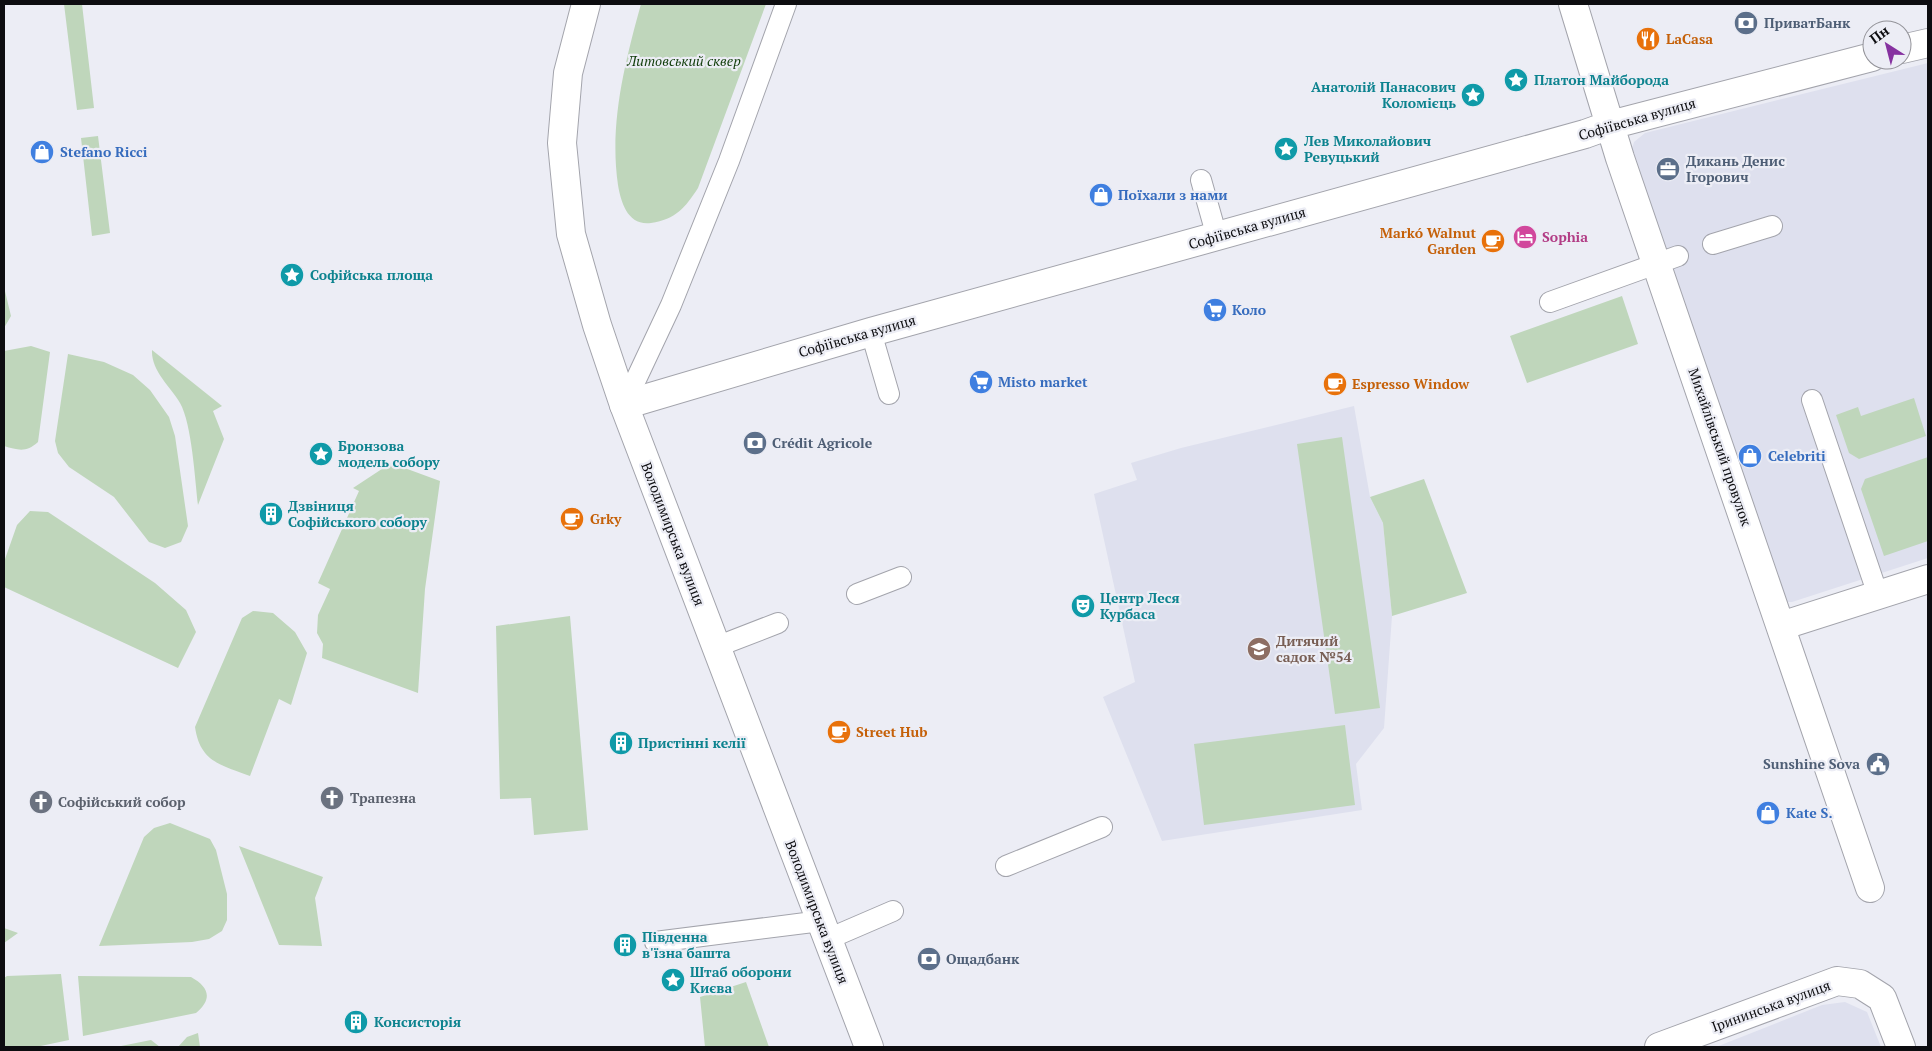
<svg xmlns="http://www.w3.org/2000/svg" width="1932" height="1051" font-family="'PT Serif',serif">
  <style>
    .built { fill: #dee0ee }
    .green { fill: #bfd6bb }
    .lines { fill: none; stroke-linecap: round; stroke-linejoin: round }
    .service-casing { stroke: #a3a4ac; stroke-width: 22 }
    .minor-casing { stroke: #a3a4ac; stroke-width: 30 }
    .secondary-casing { stroke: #a3a4ac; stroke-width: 30 }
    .service { stroke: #fff; stroke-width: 20 }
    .minor { stroke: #fff; stroke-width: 28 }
    .secondary { stroke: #fff; stroke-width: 28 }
    .labels { text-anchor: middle; stroke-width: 4.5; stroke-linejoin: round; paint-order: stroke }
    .service-label { font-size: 14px; font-weight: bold; fill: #4e5e75; stroke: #ecedf5; text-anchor: start }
    .food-label { font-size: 14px; font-weight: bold; fill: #c56008; stroke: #ecedf5; text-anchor: start }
    .park-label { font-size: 14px; font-style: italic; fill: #113d0a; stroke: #ecedf5 }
    .culture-label { font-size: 14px; font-weight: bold; fill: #0d838f; stroke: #ecedf5; text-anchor: start }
    .street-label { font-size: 14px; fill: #0d0d10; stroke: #ecedf5 }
    .shop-label { font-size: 14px; font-weight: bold; fill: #366cbe; stroke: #ecedf5; text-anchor: start }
    .hotel-label { font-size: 14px; font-weight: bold; fill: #b23c85; stroke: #ecedf5; text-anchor: start }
    .education-label { font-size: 14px; font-weight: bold; fill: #785e54; stroke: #ecedf5; text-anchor: start }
    .worship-label { font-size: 14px; font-weight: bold; fill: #5b616d; stroke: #ecedf5; text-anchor: start }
  </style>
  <rect width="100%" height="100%" fill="#ecedf5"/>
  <!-- built -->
  <path class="built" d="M1928,63V558L1792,602H1786L1632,156V149L1634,142L1645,133Z
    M1354,406L1370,497L1383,523L1392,616L1384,728L1356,764L1362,810L1162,841L1103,697L1135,682L1094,494L1137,480L1131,463L1181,448Z
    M1845,1002L1867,1012L1881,1047H1716L1822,1005Z"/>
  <!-- green -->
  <path class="green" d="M64,4H82L94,108L77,110Z
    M641,4H766L698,188C685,208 676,219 651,223C628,226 621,203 618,185C609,124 625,62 641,4Z
    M98,136L110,233L92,236L81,138Z
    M4,287L11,316L4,328Z
    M1622,296L1638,344L1527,383L1510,336Z
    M31,346L50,352L38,442C26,453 18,450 4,446V351Z
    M152,350L222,406L213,411L224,439L198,505C195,480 192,424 180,403C170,386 151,371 152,350Z
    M68,354L104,362L133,375L150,390L169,417L175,436L188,526L181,542L165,548L149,542L114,497L69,467L58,453L55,441Z
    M1914,398L1926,436L1859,459L1849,453L1836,415L1858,407L1861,416Z
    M1342,437L1380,708L1335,714L1297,444Z
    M1928,457V541L1884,556L1861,489L1865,479Z
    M391,463L440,481L425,589L418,693L322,658L323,644L317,633L318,615L330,589L318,583L359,491L353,488Z
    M1424,479L1467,593L1392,616L1383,523L1370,497Z
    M30,511L48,512L155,583L186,610L196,632L178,668L4,587V562L17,525Z
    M253,611L273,613L295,632L307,653L291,705L279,699L250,776C221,765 200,762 195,727L242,618Z
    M570,616L588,830L534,835L531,798L500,799L496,626Z
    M1345,725L1355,805L1204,825L1194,744Z
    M170,823L210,839L216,850L227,894V920L222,931L209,939L192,942L99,946L144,837L154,828Z
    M239,846L323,877L315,898L322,946L279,945Z
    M4,928L18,933L4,943Z
    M61,974L69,1040L36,1047H4V978L7,976Z
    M78,976L191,977C209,987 213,999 196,1013L83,1036Z
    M746,982L769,1047H705L700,997Z
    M198,1033L200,1047H178L187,1037Z
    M151,1040L160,1047H116Z"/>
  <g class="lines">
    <!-- service casing -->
    <g class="service-casing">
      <path id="service" d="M1201,180L1217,237
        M1713,244L1772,226
        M1550,302L1678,256
        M871,332L889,394
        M1812,400L1878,595
        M624,405L671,305L729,161L786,4
        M857,594L901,577
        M716,647L778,623
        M1006,866L1102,827
        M828,939L893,911
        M655,942L821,921"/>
    </g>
    <!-- minor casing -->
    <g class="minor-casing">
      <path id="minor" d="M1573,4L1620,158L1870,888
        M1902,49L1928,43
        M624,405L871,332L1585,134L1610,125L1872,57
        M1781,626L1928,579
        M1659,1047L1837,981L1860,984L1882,998L1901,1047"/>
    </g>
    <!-- secondary casing -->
    <g class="secondary-casing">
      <path id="secondary" d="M586,4L568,73L562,143L571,234L597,325L624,405L869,1047"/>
    </g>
    <!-- service -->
    <use href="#service" class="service"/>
    <!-- minor -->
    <use href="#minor" class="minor"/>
    <!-- secondary -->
    <use href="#secondary" class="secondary"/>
  </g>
  <!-- icons -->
  <defs>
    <g id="bank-disc" transform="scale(1.25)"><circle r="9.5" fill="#5c6f8a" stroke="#ecedf5"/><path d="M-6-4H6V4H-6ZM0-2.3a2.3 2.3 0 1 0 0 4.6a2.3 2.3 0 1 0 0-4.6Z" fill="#fff"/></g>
    <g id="restaurant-disc" transform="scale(1.25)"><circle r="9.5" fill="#e8710a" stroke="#ecedf5"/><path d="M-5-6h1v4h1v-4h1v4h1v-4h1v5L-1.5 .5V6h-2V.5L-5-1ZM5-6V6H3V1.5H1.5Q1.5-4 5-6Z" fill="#fff"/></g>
    <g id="sight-disc" transform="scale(1.25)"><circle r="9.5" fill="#0f9aa8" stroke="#ecedf5"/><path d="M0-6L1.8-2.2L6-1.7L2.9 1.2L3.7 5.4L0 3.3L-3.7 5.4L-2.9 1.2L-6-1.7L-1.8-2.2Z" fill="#fff"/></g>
    <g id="shop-disc" transform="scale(1.25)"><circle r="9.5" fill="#3f7fe0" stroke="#ecedf5"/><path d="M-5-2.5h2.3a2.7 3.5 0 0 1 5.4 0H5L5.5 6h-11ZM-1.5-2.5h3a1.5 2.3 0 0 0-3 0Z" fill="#fff"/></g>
    <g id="office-disc" transform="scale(1.25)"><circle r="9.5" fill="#5c6f8a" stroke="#ecedf5"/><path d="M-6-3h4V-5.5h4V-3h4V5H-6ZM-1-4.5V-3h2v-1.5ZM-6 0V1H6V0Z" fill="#fff"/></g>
    <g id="hotel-disc" transform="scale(1.25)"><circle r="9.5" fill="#d1479c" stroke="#ecedf5"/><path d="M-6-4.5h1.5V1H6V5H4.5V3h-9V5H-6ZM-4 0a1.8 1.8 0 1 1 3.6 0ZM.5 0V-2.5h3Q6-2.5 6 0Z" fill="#fff"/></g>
    <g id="cafe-disc" transform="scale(1.25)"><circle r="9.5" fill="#e8710a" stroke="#ecedf5"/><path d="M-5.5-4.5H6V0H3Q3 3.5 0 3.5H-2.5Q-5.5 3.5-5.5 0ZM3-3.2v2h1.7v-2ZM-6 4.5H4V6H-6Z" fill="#fff"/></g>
    <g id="supermarket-disc" transform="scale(1.25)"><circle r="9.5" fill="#3f7fe0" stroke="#ecedf5"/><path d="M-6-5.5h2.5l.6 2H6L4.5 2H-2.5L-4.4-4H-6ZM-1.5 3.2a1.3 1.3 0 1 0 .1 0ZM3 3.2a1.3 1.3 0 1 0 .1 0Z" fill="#fff"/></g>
    <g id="building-disc" transform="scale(1.25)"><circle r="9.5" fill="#0f9aa8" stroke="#ecedf5"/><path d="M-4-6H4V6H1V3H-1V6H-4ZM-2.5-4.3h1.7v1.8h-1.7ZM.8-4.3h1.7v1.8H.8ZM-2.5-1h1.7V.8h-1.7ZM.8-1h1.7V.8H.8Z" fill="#fff"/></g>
    <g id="theatre-disc" transform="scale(1.25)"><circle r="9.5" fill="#0f9aa8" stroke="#ecedf5"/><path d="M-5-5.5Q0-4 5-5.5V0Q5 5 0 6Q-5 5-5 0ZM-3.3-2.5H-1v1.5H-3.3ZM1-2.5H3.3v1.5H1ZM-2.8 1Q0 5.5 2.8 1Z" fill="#fff"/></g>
    <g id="school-disc" transform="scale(1.25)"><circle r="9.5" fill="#8d6e63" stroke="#ecedf5"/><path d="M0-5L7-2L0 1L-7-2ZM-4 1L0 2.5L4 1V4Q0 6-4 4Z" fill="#fff"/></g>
    <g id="civic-disc" transform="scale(1.25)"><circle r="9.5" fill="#5c6f8a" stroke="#ecedf5"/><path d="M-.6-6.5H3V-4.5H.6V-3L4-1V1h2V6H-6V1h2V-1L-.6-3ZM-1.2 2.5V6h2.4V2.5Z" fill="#fff"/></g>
    <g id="church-disc" transform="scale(1.25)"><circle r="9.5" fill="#6b7280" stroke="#ecedf5"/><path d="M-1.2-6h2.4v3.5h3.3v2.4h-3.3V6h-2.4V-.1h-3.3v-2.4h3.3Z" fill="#fff"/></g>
  </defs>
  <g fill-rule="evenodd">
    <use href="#bank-disc" x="1746" y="23"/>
    <use href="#restaurant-disc" x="1648" y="39"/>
    <use href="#sight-disc" x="1516" y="80"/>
    <use href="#sight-disc" x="1473" y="95"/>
    <use href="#sight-disc" x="1286" y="149"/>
    <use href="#shop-disc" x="42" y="152"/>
    <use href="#office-disc" x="1668" y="169"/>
    <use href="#shop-disc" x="1101" y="195"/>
    <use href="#hotel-disc" x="1525" y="237"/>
    <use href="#cafe-disc" x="1493" y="241"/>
    <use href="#sight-disc" x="292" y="275"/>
    <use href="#supermarket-disc" x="1215" y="310"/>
    <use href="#supermarket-disc" x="981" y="382"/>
    <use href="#cafe-disc" x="1335" y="384"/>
    <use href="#bank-disc" x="755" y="443"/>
    <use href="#sight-disc" x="321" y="454"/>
    <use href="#shop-disc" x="1750" y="456"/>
    <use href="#building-disc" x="271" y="514"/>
    <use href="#cafe-disc" x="572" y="519"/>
    <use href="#theatre-disc" x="1083" y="606"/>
    <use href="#school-disc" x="1259" y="649"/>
    <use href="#cafe-disc" x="839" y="732"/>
    <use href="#building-disc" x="621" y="743"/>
    <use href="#civic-disc" x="1878" y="764"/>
    <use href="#church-disc" x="332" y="798"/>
    <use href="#church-disc" x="41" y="802"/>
    <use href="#shop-disc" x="1768" y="813"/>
    <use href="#building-disc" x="625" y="945"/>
    <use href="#bank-disc" x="929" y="959"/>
    <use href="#sight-disc" x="673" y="980"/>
    <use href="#building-disc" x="356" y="1022"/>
  </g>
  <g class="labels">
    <!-- service labels -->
    <g class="service-label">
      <text x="1764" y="28">ПриватБанк</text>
      <text x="1686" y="166">Дикань Денис<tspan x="1686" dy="16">Ігорович</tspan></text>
      <text x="772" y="448">Crédit Agricole</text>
      <text x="1860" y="769" text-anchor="end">Sunshine Sova</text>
      <text x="946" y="964">Ощадбанк</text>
    </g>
    <!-- food labels -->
    <g class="food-label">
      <text x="1666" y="44">LaCasa</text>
      <text x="1476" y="238" text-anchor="end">Markó Walnut<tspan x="1476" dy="16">Garden</tspan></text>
      <text x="1352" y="389">Espresso Window</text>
      <text x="590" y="524">Grky</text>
      <text x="856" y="737">Street Hub</text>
    </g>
    <!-- park labels -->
    <g class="park-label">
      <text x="684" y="66">Литовський сквер</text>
    </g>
    <!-- culture labels -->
    <g class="culture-label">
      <text x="1534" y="85">Платон Майборода</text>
      <text x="1456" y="92" text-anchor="end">Анатолій Панасович<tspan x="1456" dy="16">Коломієць</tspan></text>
      <text x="1304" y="146">Лев Миколайович<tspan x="1304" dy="16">Ревуцький</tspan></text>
      <text x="310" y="280">Софійська площа</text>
      <text x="338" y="451">Бронзова<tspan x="338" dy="16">модель собору</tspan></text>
      <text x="288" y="511">Дзвіниця<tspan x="288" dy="16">Софійського собору</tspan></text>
      <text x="1100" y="603">Центр Леся<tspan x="1100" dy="16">Курбаса</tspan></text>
      <text x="638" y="748">Пристінні келії</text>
      <text x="642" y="942">Південна<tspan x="642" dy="16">в'їзна башта</tspan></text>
      <text x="690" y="977">Штаб оборони<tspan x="690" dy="16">Києва</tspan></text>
      <text x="374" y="1027">Консисторія</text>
    </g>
    <!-- street labels -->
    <g class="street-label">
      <text transform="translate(1637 119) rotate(-16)" y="5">Софіївська вулиця</text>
      <text transform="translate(1247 228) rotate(-16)" y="5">Софіївська вулиця</text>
      <text transform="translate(857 336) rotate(-16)" y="5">Софіївська вулиця</text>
      <text transform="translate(1720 447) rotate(71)" y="5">Михайлівський провулок</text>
      <text transform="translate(673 534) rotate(69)" y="5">Володимирська вулиця</text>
      <text transform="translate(817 912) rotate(69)" y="5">Володимирська вулиця</text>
      <text transform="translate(1771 1006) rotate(-20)" y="5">Ірининська вулиця</text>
    </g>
    <!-- shop labels -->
    <g class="shop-label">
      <text x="60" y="157">Stefano Ricci</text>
      <text x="1118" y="200">Поїхали з нами</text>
      <text x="1232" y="315">Коло</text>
      <text x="998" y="387">Misto market</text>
      <text x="1768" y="461">Celebriti</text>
      <text x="1786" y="818">Kate S.</text>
    </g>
    <!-- hotel labels -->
    <g class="hotel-label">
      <text x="1542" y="242">Sophia</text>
    </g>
    <!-- education labels -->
    <g class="education-label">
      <text x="1276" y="646">Дитячий<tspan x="1276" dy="16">садок №54</tspan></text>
    </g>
    <!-- worship labels -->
    <g class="worship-label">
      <text x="350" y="803">Трапезна</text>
      <text x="58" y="807">Софійський собор</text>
    </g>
  </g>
  <!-- border -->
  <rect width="1932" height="1051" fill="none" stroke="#0d0d10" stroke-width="10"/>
  <!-- north arrow -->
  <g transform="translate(1887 45) rotate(324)"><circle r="24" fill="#ecedf5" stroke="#939399"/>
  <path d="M0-4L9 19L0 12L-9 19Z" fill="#8632a0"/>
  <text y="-8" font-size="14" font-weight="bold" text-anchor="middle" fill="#0d0d10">Пн</text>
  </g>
</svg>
